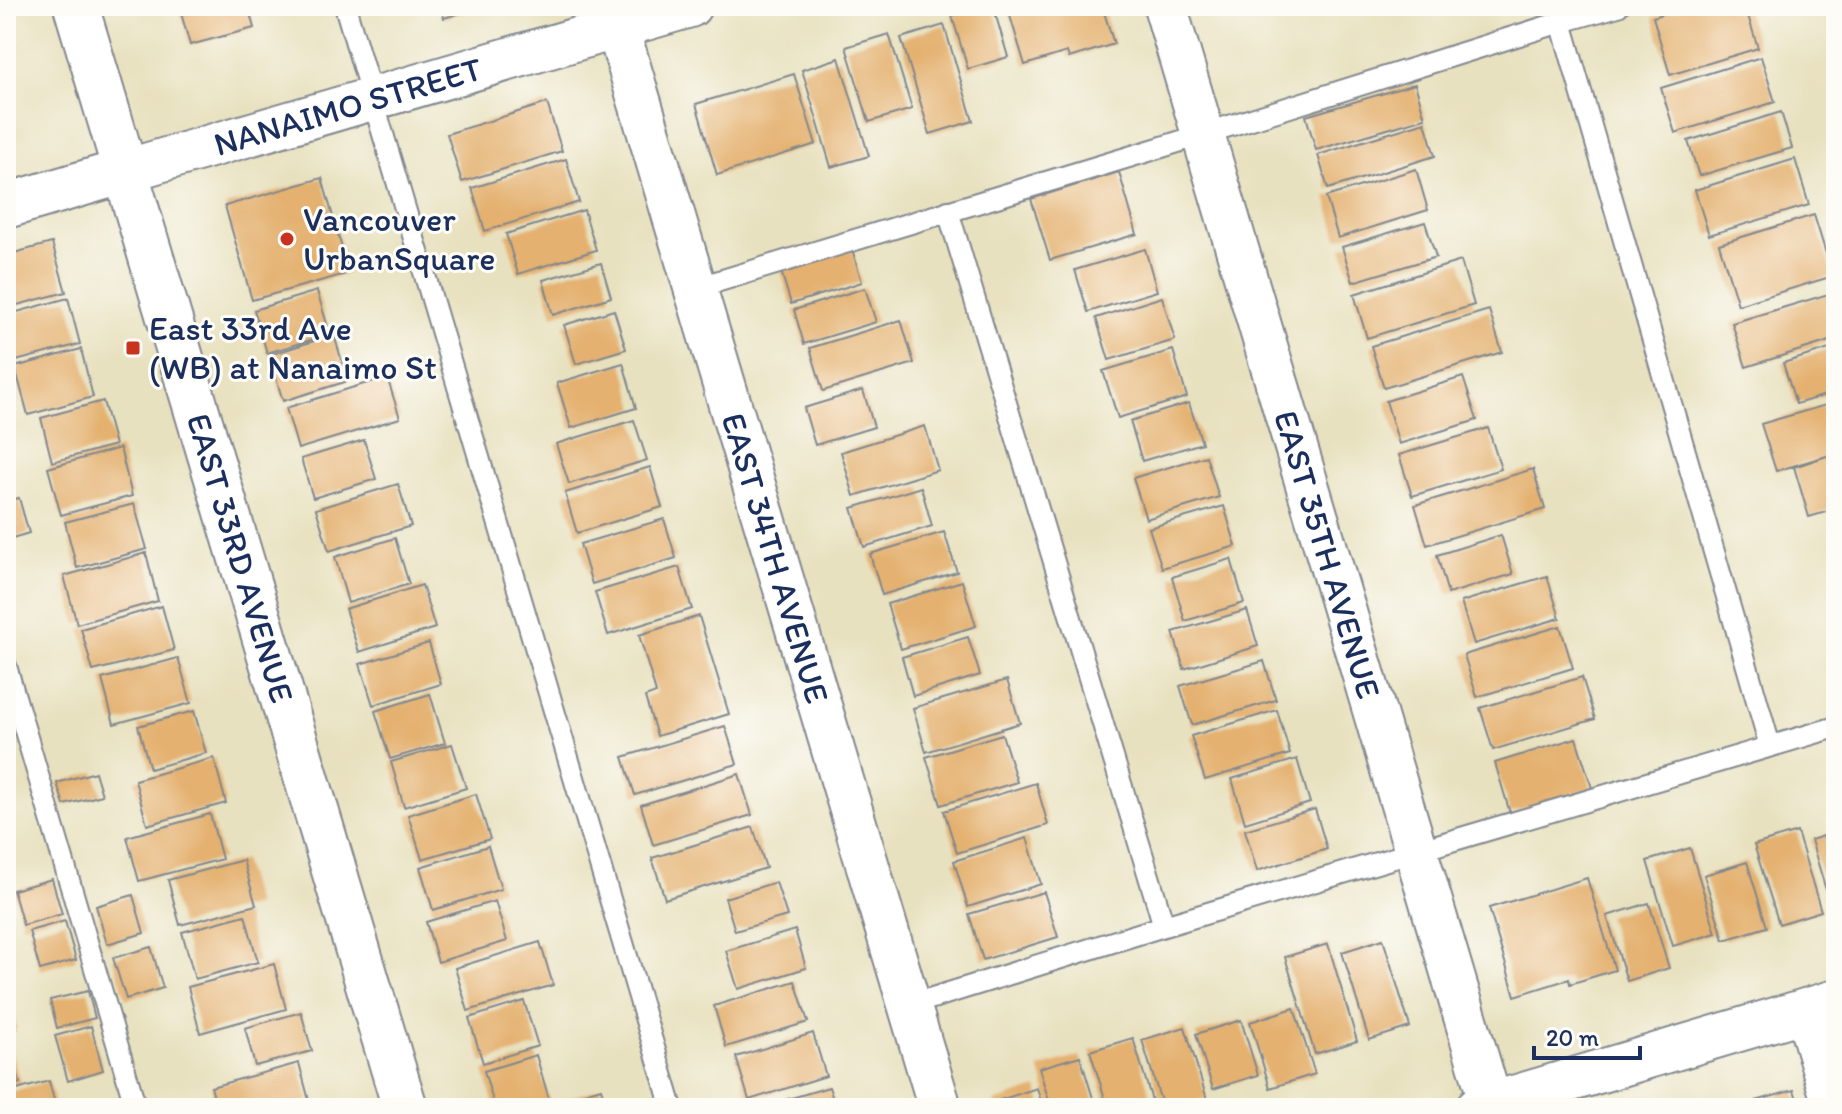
<svg xmlns="http://www.w3.org/2000/svg" width="1842" height="1114" font-family="Itim,sans-serif">
  <style>
    .building { fill: #e4b16f }
    .lines { fill: none; stroke-linecap: round; stroke-linejoin: round }
    .lane-casing { stroke: #82888e; stroke-width: 24 }
    .street-casing { stroke: #82888e; stroke-width: 46 }
    .secondary-casing { stroke: #82888e; stroke-width: 48 }
    .lane { stroke: #fff; stroke-width: 20 }
    .street { stroke: #fff; stroke-width: 42 }
    .secondary { stroke: #fff; stroke-width: 44 }
    .poi-dot { fill: #c8321e; stroke: #fdfcf7; stroke-width: 3 }
    .labels { text-anchor: middle; stroke-width: 6; stroke-linejoin: round; paint-order: stroke }
    .street-label { font-size: 34px; fill: #1b2f5e; stroke: #fdfcf7 }
    .poi-label { font-size: 34px; fill: #1b2f5e; stroke: #fdfcf7; text-anchor: start }
  </style>
  <rect width="100%" height="100%" fill="#fdfcf7"/>
  <filter id="ink" filterUnits="userSpaceOnUse"><feTurbulence type="fractalNoise" baseFrequency=".0125" numOctaves="2"/><feDisplacementMap in="SourceGraphic" scale="16" xChannelSelector="R" yChannelSelector="G"/><feConvolveMatrix kernelMatrix="1 2 1 2 8 2 1 2 1" color-interpolation-filters="sRGB"/></filter>
  <filter id="wash" filterUnits="userSpaceOnUse"><feTurbulence type="fractalNoise" baseFrequency=".006" numOctaves="4" result="noise"/><feDisplacementMap in="SourceGraphic" scale="32" xChannelSelector="R" yChannelSelector="G"/><feGaussianBlur stdDeviation="1.8" result="paint"/><feColorMatrix in="noise" values="0 0 0 0 0 0 0 0 0 0 0 0 0 0 0 0 0 1.4 0 .05"/><feComposite in="paint" operator="in"/></filter>
  <g filter="url(#wash)">
    <rect width="100%" height="100%" fill="#e8e1bf"/>
    <g id="blocks">
      <!-- building -->
      <path class="building" d="M179,6H248L254,28L190,45Z
        M440,6H481V7L444,18Z
        M983,6H993L1008,57L968,69L952,16Z
        M1007,6H1102L1114,44L1069,58L1067,52L1025,65Z
        M1229,6H1267V7L1232,17Z
        M1689,6H1745L1758,48L1670,75L1653,17Z
        M944,25L973,121L930,134L901,38Z
        M889,34L912,109L869,122L846,47Z
        M1761,57L1775,102L1675,133L1661,88Z
        M839,58L869,156L831,167L802,70Z
        M794,74L816,144L717,175L696,104Z
        M1415,84L1425,118L1316,150L1306,116Z
        M547,103L562,151L462,182L447,134Z
        M1781,112L1792,148L1699,176L1688,141Z
        M1425,122L1435,156L1328,189L1318,155Z
        M566,159L579,202L485,231L472,188Z
        M1795,159L1809,205L1709,235L1695,190Z
        M1416,169L1428,210L1338,238L1326,197Z
        M1119,172L1137,234L1050,260L1031,199Z
        M322,178L349,273L252,300L225,206Z
        M584,210L596,250L518,274L506,234Z
        M1814,215L1833,276L1738,305L1719,244Z
        M1425,222L1436,257L1353,282L1342,247Z
        M52,243L66,292L6,308V255Z
        M852,249L862,282L791,304L781,271Z
        M1145,249L1157,291L1088,312L1075,270Z
        M1461,261L1474,305L1367,338L1354,294Z
        M601,263L611,297L553,315L543,280Z
        M865,288L876,322L804,344L794,310Z
        M317,291L330,334L267,353L254,310Z
        M1835,292L1836,339L1746,367L1732,323Z
        M1162,297L1175,340L1109,360L1096,318Z
        M68,298L80,344L16,361L6,321V315Z
        M614,310L626,349L576,364L564,325Z
        M1489,310L1502,352L1384,388L1371,346Z
        M901,320L914,363L823,391L810,348Z
        M334,335L348,381L283,401L269,355Z
        M1836,347V392L1796,404L1783,363Z
        M81,349L93,397L28,415L15,367Z
        M1173,350L1187,397L1118,418L1103,371Z
        M623,363L636,408L571,428L557,383Z
        M387,377L400,418L298,449L286,408Z
        M1463,377L1477,420L1399,444L1386,401Z
        M863,390L874,427L815,445L804,408Z
        M103,401L115,445L52,462L41,418Z
        M1836,402V509L1809,517L1794,467L1830,455L1776,471L1761,424Z
        M1189,403L1202,443L1142,461L1130,421Z
        M634,420L647,460L569,484L556,444Z
        M925,426L938,470L854,496L841,452Z
        M1488,428L1501,469L1412,496L1399,455Z
        M364,440L376,479L313,498L301,459Z
        M120,448L132,496L61,515L48,468Z
        M1206,456L1219,497L1146,519L1133,478Z
        M650,467L662,507L577,533L565,493Z
        M1533,469L1545,509L1427,545L1415,505Z
        M398,484L411,526L329,551L316,509Z
        M921,487L932,526L864,547L852,508Z
        M19,498L29,533L6,540V501Z
        M134,504L147,549L77,568L65,522Z
        M1224,506L1236,546L1162,568L1149,528Z
        M664,519L676,558L592,584L580,544Z
        M944,532L957,572L882,595L870,554Z
        M1501,535L1513,574L1448,594L1437,555Z
        M395,538L409,584L348,603L335,557Z
        M146,553L158,601L77,624L64,576Z
        M1231,559L1244,603L1185,621L1172,577Z
        M679,567L692,609L608,635L595,592Z
        M1547,576L1560,618L1474,644L1461,602Z
        M962,581L976,626L901,649L887,604Z
        M422,585L435,628L359,652L345,609Z
        M162,606L174,650L93,671L81,629Z
        M1247,610L1258,646L1184,669L1173,632Z
        M699,616L729,714L657,736L645,697L656,693L639,635Z
        M1560,626L1573,668L1477,697L1464,655Z
        M968,637L980,675L913,696L902,657Z
        M429,643L441,684L373,705L360,664Z
        M178,658L191,703L114,724L102,679Z
        M1264,661L1276,700L1192,725L1180,686Z
        M1582,677L1595,719L1493,750L1480,708Z
        M1007,680L1020,723L926,752L913,708Z
        M430,694L445,743L390,759L375,711Z
        M1277,710L1290,754L1205,780L1191,736Z
        M194,711L206,753L150,769L138,726Z
        M725,726L737,764L635,795L623,757Z
        M1002,734L1017,782L941,805L926,757Z
        M1576,738L1592,788L1510,813L1495,763Z
        M6,741L12,760L6,762Z
        M452,744L466,788L404,807L391,762Z
        M214,758L226,803L147,825L135,780Z
        M1297,759L1310,803L1245,823L1232,779Z
        M95,772L102,795L64,805L57,783Z
        M739,774L752,815L653,845L641,805Z
        M1036,783L1048,825L957,853L944,811Z
        M476,794L490,839L422,859L408,815Z
        M1315,809L1327,849L1257,871L1245,830Z
        M210,814L222,859L139,881L127,837Z
        M753,827L766,868L665,899L652,858Z
        M1797,832L1821,911L1779,924L1754,845Z
        M1836,832V920H1835L1811,840Z
        M1027,838L1041,884L968,907L954,861Z
        M488,846L501,889L433,910L420,867Z
        M1690,848L1716,933L1673,946L1647,861Z
        M243,860L256,905L180,925L168,880Z
        M1747,862L1767,927L1724,940L1704,875Z
        M1587,878L1615,970L1570,984L1569,979L1515,996L1489,908Z
        M52,879L62,914L23,925L13,890Z
        M776,882L787,916L735,931L725,898Z
        M1044,892L1058,937L983,960L969,914Z
        M133,895L144,933L107,944L96,906Z
        M495,901L507,941L438,962L426,922Z
        M1649,903L1669,968L1627,981L1607,916Z
        M245,915L258,962L195,979L182,932Z
        M65,921L76,960L40,970L29,931Z
        M795,930L806,968L738,989L726,951Z
        M1383,939L1410,1027L1369,1040L1342,952Z
        M540,942L553,985L468,1011L455,968Z
        M1328,944L1357,1041L1315,1054L1285,957Z
        M151,947L163,988L126,999L113,958Z
        M274,964L286,1009L200,1033L188,987Z
        M795,981L808,1022L726,1047L714,1006Z
        M6,990L17,1029L6,1032Z
        M88,991L95,1018L57,1028L50,1000Z
        M524,1001L538,1046L483,1063L469,1018Z
        M1294,1008L1315,1074L1270,1088L1250,1022Z
        M301,1012L312,1051L255,1066L245,1028Z
        M1241,1020L1258,1075L1213,1089L1196,1034Z
        M91,1026L103,1070L68,1081L55,1036Z
        M1185,1027L1207,1099L1177,1108H1163L1142,1040Z
        M813,1033L826,1076L749,1100L736,1057Z
        M6,1035L20,1083L6,1087Z
        M1133,1038L1153,1104L1140,1108H1108L1090,1051Z
        M536,1055L549,1099L519,1108H495L484,1071Z
        M1080,1056L1096,1108H1051L1039,1068Z
        M299,1063L311,1108H217L211,1087Z
        M49,1081L56,1108H6V1093Z
        M829,1087L836,1108H772L771,1104Z
        M601,1088L608,1108H537V1107Z
        M1037,1088L1043,1108H996L994,1102Z
        M1794,1090L1800,1108H1758L1756,1101Z"/>
    </g>
  </g>
  <g filter="url(#ink)">
    <use href="#blocks" fill-opacity="0" stroke="#82888e" stroke-width="2"/>
    <g class="lines">
      <!-- lane casing -->
      <g class="lane-casing">
        <path id="lane" d="M345,6L672,1108
          M1561,22L1770,746
          M948,211L1164,926
          M696,288L1162,147L1561,22L1618,6
          M6,666L136,1108
          M910,1005L1164,926L1836,727"/>
      </g>
      <!-- street casing -->
      <g class="street-casing">
        <g id="street">
          <path id="s1" d="M611,6L940,1108"/>
          <path id="s2" d="M1165,6L1491,1104"/>
          <path id="s3" d="M125,171L690,6"/>
          <path d="M1806,1010L1835,1108"/>
          <path d="M1477,1108L1836,1001"/>
        </g>
      </g>
      <!-- secondary casing -->
      <g class="secondary-casing">
        <g id="secondary">
          <path id="s4" d="M76,6L405,1108"/>
          <path d="M6,206L125,171"/>
        </g>
      </g>
      <!-- lane -->
      <use href="#lane" class="lane"/>
      <!-- street -->
      <use href="#street" class="street"/>
      <!-- secondary -->
      <use href="#secondary" class="secondary"/>
    </g>
  </g>
  <!-- markers -->
  <g class="poi-dot">
    <circle cx="287" cy="239" r="8"/>
    <rect x="125" y="340" width="16" height="16" rx="4"/>
  </g>
  <g class="labels">
    <!-- street labels -->
    <g class="street-label">
      <text dy="12" stroke="none"><textPath href="#s3" startOffset="232">NANAIMO STREET</textPath></text>
      <text dy="12" stroke="none"><textPath href="#s2" startOffset="572">EAST 35TH AVENUE</textPath></text>
      <text dy="12" stroke="none"><textPath href="#s4" startOffset="576">EAST 33RD AVENUE</textPath></text>
      <text dy="12" stroke="none"><textPath href="#s1" startOffset="576">EAST 34TH AVENUE</textPath></text>
    </g>
    <!-- poi labels -->
    <g class="poi-label">
      <text x="303" y="231">Vancouver<tspan x="303" dy="39">UrbanSquare</tspan></text>
      <text x="149" y="340">East 33rd Ave<tspan x="149" dy="39">(WB) at Nanaimo St</tspan></text>
    </g>
  </g>
  <!-- margin -->
  <rect width="1842" height="1114" fill="none" stroke="#fdfcf7" stroke-width="32"/>
  <!-- scale -->
  <path d="M1534 1046v12h106v-12" fill="none" stroke="#1b2f5e" stroke-width="4"/>
  <text x="1546" y="1046" font-size="24" fill="#1b2f5e" stroke="#fdfcf7" stroke-width="6" paint-order="stroke">20 m</text>
</svg>
